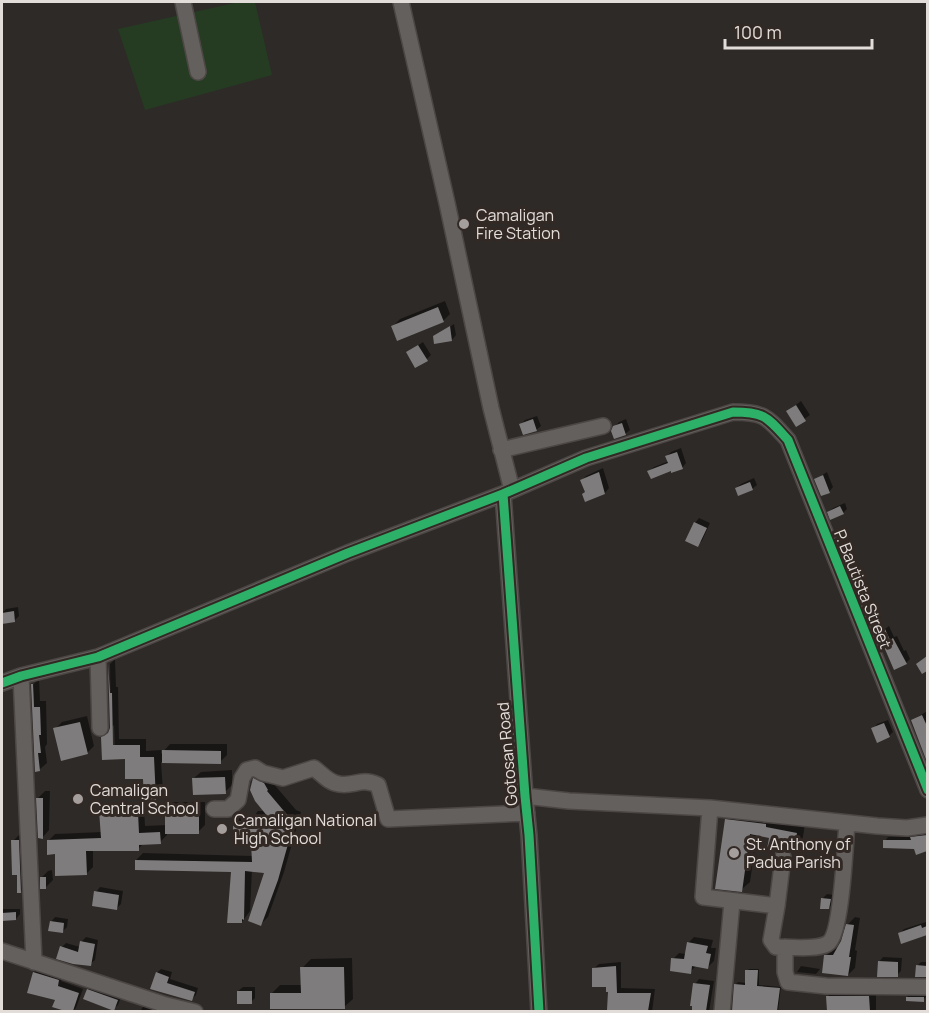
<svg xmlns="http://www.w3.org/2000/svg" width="929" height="1013" font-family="Manrope,sans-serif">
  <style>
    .green { fill: #253c22 }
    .shadow { fill: #0007 }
    .building { fill: #7f7c7d }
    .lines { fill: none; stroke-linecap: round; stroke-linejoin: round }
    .minor-casing { stroke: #4c4745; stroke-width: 18 }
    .minor { stroke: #64605e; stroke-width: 15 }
    .cycleway-casing { stroke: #322924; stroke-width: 13 }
    .cycleway { stroke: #2db169; stroke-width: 9 }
    .poi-dot { fill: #a49e9c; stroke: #322924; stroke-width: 2 }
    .labels { text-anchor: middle; stroke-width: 6; stroke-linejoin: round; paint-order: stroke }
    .poi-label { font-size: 16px; fill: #e3ddda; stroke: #322924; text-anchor: start }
    .street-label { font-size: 16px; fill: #e3ddda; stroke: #322924 }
  </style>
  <rect width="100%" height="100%" fill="#2e2a28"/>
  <!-- green -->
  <path class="green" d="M239,2H255L272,75L145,110L118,29Z"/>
  <!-- shadow -->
  <path class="shadow" d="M445,301L450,314L443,321L393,326L400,319Z
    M454,324L456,335L452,340L435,337Z
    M423,342L431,355L427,359L408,352Z
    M801,401L810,415L796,425L788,411Z
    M537,416L541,426L536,430L521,424L525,420Z
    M626,419L630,430L625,434L614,427L619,422Z
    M681,448L686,463L682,468L649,471L654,467L669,461L667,456L671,452Z
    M603,468L609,488L605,493L586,491L582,480L586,476Z
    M827,472L833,487L829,492L816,479Z
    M754,478L757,485L752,489L736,488L741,484Z
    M845,503L847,509L843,513L829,512L833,508Z
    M699,518L710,523L702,541L697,545L695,523Z
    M18,607L19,616L14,621L2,613L6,609Z
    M889,626L894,637L897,636L904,651L906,650L910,659L906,663L880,633Z
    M115,659L116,687H118L119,739H146V751L161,750V754L170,744H227V755L220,762H161L163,791L156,798L145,778L126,757L112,752H115L114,725L111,728L110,664Z
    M39,678L40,701H46L47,744L45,747L47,763L40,769L37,770L33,685Z
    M927,711L928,713V758L912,721Z
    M87,716L94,746L87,753L55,729L62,722Z
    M888,720L893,732L889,736L873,729L877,724Z
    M232,770V785L225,792L194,778L201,772Z
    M262,772L274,782L273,783L296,810L301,812L284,872L268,917L261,924L266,871L252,870L250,911L242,922L232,870L136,860L143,853L253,856V840L234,822L241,815H255L258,811H265L255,779Z
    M45,791H50L49,830L43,837L38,798Z
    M173,802H205V825L198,832L167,833V835L160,842L144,843L138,849L93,850V867L86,874L56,853L48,841L55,834L102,832L101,811L108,804H118V808L144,807L145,826L166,825V809Z
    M735,811L805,824L802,843L793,851L771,837L757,834L750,882L741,890L726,820Z
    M928,833V850L917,853L915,848L885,841L888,837H912L915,834Z
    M20,834H25L27,885L20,892L13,841Z
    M52,870L53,880L46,887L41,878L48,871Z
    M100,887L123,891L121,904L116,909L96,892Z
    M827,894L834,895L833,903L829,908L823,898Z
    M2,909H20V914L16,919H2Z
    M55,917L68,919L67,927L62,932L51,922Z
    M855,917L860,918L855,950L857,951L855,968L848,975L826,956L833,949L838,948L848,924Z
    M926,922L928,935L899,934L904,929Z
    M86,937L98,940L95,960L90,964L62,947L66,943L80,947L81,942Z
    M694,937L713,940L711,948H716L714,961L708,967L696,966L690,972L673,959L679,953L686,954L688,943Z
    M883,957L902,958L901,971L897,975L879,962Z
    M352,958L353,999L344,1007L271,994L280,985H302V968L311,959Z
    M621,962V988L655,989L652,1012H635L610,991L608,985L593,969L599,964Z
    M921,962H928V976H917V966Z
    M801,966L820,969L816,974L797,972Z
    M39,968L63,976L61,981L83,989L76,1008L72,1012L54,1006L57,999L29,992L34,972Z
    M161,969L172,972L170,979L198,988L196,995L191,1000L152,988L157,973Z
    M749,969H759V985L781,987L778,1012H737L736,984L738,982L746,983L747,971Z
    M699,979L714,981L709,1012H693L695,984Z
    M92,986L122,995L118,1005L113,1009L88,990Z
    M243,987H255V998L251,1002L238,991Z
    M835,989L876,990V1012H828V996Z
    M911,993H928V1012L927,996L923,1000L907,997Z
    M145,1003L154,1006L151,1012H140Z"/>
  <!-- building -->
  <path class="building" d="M438,307L444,322L397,341L391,326Z
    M450,326L452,341L434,344L433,336Z
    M418,345L428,361L415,368L406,352Z
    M796,405L806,421L796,427L786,411Z
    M533,419L537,431L523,435L519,424Z
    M622,423L626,435L614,439L611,431L613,426Z
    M677,452L683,469L671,473V471L651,479L647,471L668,463L665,456Z
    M599,472L605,494L585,502L582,494L585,492L580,480Z
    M823,475L830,493L821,496L814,479Z
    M750,482L753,490L738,496L735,488Z
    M840,506L844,514L830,520L827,512Z
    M694,522L707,528L698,547L685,541Z
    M14,611L15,622L2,624V613Z
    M885,629L890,640L893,638L907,664L894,670L878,633Z
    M927,656V671L922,674L916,664Z
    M108,663L110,693H112L113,745H140V757H154L156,800H144L143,779H125V759L102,760L101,737L108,733L110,728Z
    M31,684H33L34,707H40L41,735H39L41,753H38L40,771L35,772Z
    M922,715L927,726V762L911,720Z
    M80,722L88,754L61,761L53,728Z
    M884,723L890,737L877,743L871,728Z
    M162,750L221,751V764L162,763Z
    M225,777L226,794L193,795L192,778Z
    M253,778L264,783L268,790L267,791L289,817L295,819L278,880L261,926L248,921L264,873L245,871L244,920L242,919V923H227L231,872L135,870V860L252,862L251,842H233V822L250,821V818L268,817L255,801L250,790Z
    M36,798H43V839L38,838Z
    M165,808H199V834H165Z
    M99,810H111V815L138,813L139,833L160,832L161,844L139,845V851H86L87,875L55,876V854L47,855V840L101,838Z
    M725,819L766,824V827L797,833L793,853L785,847L776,850L767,849L769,838L750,834L742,892L715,889Z
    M927,835V851L916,855L914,849L883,848V840H911L910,837Z
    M11,840H19L21,893H17V875H12Z
    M40,877H46V889H40Z
    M94,891L119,895L117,910L92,906Z
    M821,898L831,899L829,909H820Z
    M16,912V920L2,921V913Z
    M50,921L64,923L63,933L48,931Z
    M846,924L854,925L849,957H851L848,976L822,973L824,955H833L841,941Z
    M921,925L922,928L927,926V935L901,944L898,933Z
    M80,941L95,944L91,966L73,964L56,959L60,946L78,952Z
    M687,942L708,946L706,953L711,954L708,969L692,966L691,974L670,971L671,958L684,959Z
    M878,961L898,962V977H877Z
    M916,965L927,966V977H915Z
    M616,966L617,993H651L648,1011L607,1010L608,992H606V987H592V968Z
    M300,967H344L345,1009H270V993H301Z
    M745,970H758L757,986L780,988L777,1011H732L734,984L745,985Z
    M33,972L59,980L58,986L79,993L73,1011H65L52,1007L55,1000L27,993Z
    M156,972L169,977L167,983L195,992L192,1001L150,989Z
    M693,983L710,985L706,1011H692V1006H690Z
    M87,989L118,1000L114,1011L83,999Z
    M237,991H252V1004H237Z
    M826,996H869L870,1011H827Z
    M906,997H924V1002L906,1001Z"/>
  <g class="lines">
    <!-- minor casing -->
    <g class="minor-casing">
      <path id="minor" d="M183,2L198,72
        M401,2L447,203L491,408L512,490
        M501,450L603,426
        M503,494L525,796L529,835L539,1012
        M98,657L100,728
        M21,676L34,962
        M2,683L21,676L98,657L348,553L503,494L586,458L733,412C765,412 767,417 788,440L928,790
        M525,796L569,801L710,808L877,826L907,828L928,825
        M710,808L703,897L777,906
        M214,809H228L238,800L242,778L247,770L255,768L263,773L283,778L314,768C322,774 329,783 339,784C354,787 360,777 378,785L388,819L527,813
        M783,857L777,906L771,940L776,947C789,947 816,950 827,944C842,936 845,844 847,823
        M785,947V972L788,982L826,986L928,987
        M2,951L166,1005L195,1012
        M722,1012L732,902"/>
    </g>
    <!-- minor -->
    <use href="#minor" class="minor"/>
    <!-- cycleway casing -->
    <g class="cycleway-casing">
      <path id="cycleway" d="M503,494L525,796L529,835L539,1012
        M2,683L21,676L98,657L348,553L503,494L586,458L733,412C765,412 767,417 788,440L928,790"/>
    </g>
    <!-- cycleway -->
    <use href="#cycleway" class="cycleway"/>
  </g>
  <!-- markers -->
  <g class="poi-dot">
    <circle cx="464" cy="224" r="6"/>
    <circle cx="78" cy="799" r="6"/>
    <circle cx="222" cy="829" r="6"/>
    <circle cx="734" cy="853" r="6"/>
  </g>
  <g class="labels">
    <!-- poi labels -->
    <g class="poi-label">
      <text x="476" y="221">Camaligan<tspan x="476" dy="18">Fire Station</tspan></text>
      <text x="90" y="796">Camaligan<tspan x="90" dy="18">Central School</tspan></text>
      <text x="234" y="826">Camaligan National<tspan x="234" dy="18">High School</tspan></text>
      <text x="746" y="850">St. Anthony of<tspan x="746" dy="18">Padua Parish</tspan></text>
    </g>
    <!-- street labels -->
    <g class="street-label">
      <text transform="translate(863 589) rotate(68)" y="6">P. Bautista Street</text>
      <text transform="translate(507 754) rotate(-95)" y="6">Gotosan Road</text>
    </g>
  </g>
  <!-- border -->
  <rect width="929" height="1013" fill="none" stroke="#e3ddda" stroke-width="6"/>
  <!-- scale -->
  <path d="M725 39v9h147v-9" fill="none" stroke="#e3ddda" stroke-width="3"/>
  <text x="734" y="39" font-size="18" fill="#e3ddda" stroke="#322924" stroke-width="4.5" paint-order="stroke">100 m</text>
</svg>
